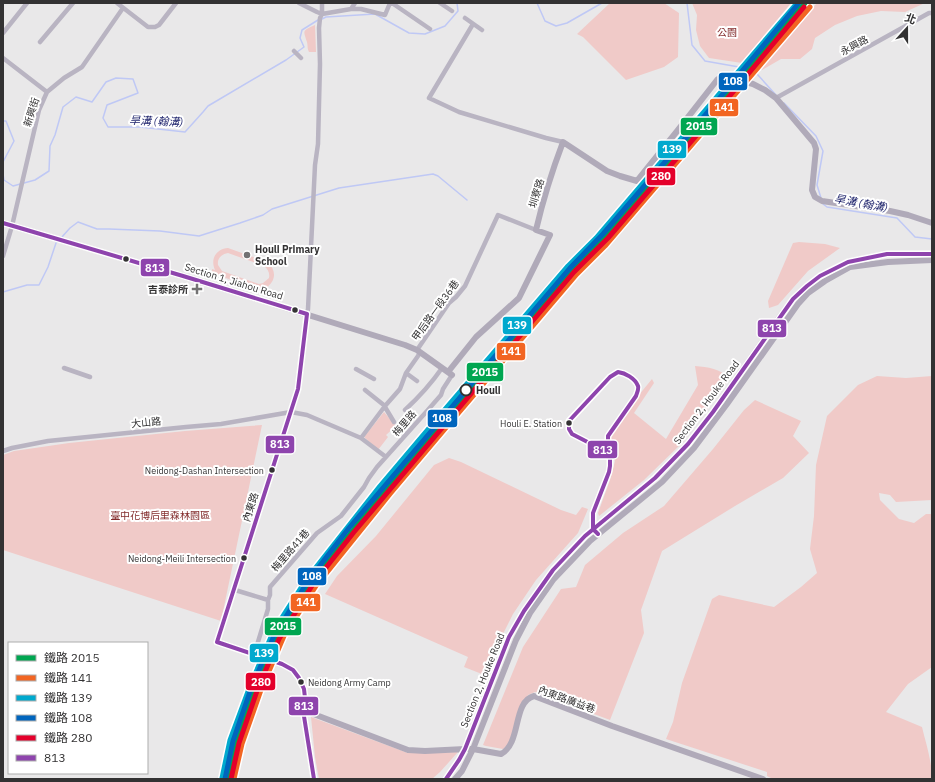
<svg xmlns="http://www.w3.org/2000/svg" width="935" height="782" font-family="'IBM Plex Sans','Noto Sans TC',sans-serif">
  <style>
    .green { fill: #f0cac8; fill-rule: evenodd }
    .lines { fill: none; stroke-linecap: round; stroke-linejoin: round }
    .stream { stroke: #bfc8f5; stroke-width: 1.5 }
    .street { stroke: #b9b4c2; stroke-width: 4.5 }
    .secondary { stroke: #b0aab9; stroke-width: 6 }
    .bus-1-casing { stroke: #fff; stroke-width: 7 }
    .bus-1 { stroke: #8e44ad; stroke-width: 4 }
    .rail-1-casing { stroke: #fff; stroke-width: 8 }
    .rail-2-casing { stroke: #fff; stroke-width: 8 }
    .rail-3-casing { stroke: #fff; stroke-width: 8 }
    .rail-4-casing { stroke: #fff; stroke-width: 8 }
    .rail-5-casing { stroke: #fff; stroke-width: 8 }
    .rail-1 { stroke: #00a651; stroke-width: 5 }
    .rail-2 { stroke: #f26522; stroke-width: 5 }
    .rail-3 { stroke: #00a9ce; stroke-width: 5 }
    .rail-4 { stroke: #0065bd; stroke-width: 5 }
    .rail-5 { stroke: #e4002b; stroke-width: 5 }
    .poi-dot { fill: #737273; stroke: #fff; stroke-width: 1.5 }
    .bus-dot { fill: #333233; stroke: #fff; stroke-width: 1.5 }
    .stop-dot { fill: #fff; stroke: #333233; stroke-width: 2 }
    .labels { text-anchor: middle; stroke-width: 4; stroke-linejoin: round; paint-order: stroke }
    .bus-label { font-size: 9px; fill: #333233; stroke: #fff; text-anchor: end }
    .park-label { font-size: 10px; fill: #832c2c; stroke: #fff }
    .street-label { font-size: 10px; fill: #333233; stroke: #fff }
    .poi-label { font-size: 10px; font-weight: bold; fill: #333233; stroke: #fff; text-anchor: start }
    .stop-label { font-size: 10px; font-weight: bold; fill: #333233; stroke: #fff; text-anchor: start }
    .water-label { font-size: 11px; font-style: italic; fill: #242970; stroke: #fff }
    .line-badge { stroke: #fff; stroke-width: 1.5 }
    .badge-label { font-size: 11px; text-anchor: middle; font-weight: bold; fill: #fff }
  </style>
  <rect width="100%" height="100%" fill="#e9e8e9"/>
  <!-- green -->
  <path class="green" d="M610,3H664L679,13L678,57L664,67L626,80L583,37L577,34Z
    M692,3H791L742,63L709,58L700,46L696,30L697,15Z
    M817,3H925L905,12L881,11L857,16L835,25L815,38L812,49L800,59H781L762,70L757,67L799,23Z
    M315,25L316,52H309C307,48 308,46 307,42C303,30 302,31 315,25Z
    M799,242L825,244L840,248L808,271L778,305L769,308L768,301L793,243Z
    M228,248L267,262C277,270 276,281 266,288L273,291L271,294L212,273V269L215,270C210,259 216,249 228,248ZM228,253L264,266C268,269 270,273 269,278L263,283L259,284L222,271L218,265C217,258 222,254 228,253Z
    M695,366C708,367 720,369 730,378L683,442L644,480L599,516L598,513L610,480L615,461L608,445L611,433L620,418L652,379L654,383L634,413L666,439L698,385Z
    M877,376L906,378L932,376V500L896,502L890,495L879,493L880,500L899,519L914,523L926,514H932V667L908,684L886,712L922,727C926,744 932,761 932,779H773L767,776V772L666,739L673,722L682,683L712,599L719,595L774,607L801,587L817,573L810,549L814,516L816,465L827,416L858,385Z
    M755,400L801,421L793,436L809,453L783,478L735,506L662,551L641,610L644,633L610,720L535,692L528,695L509,744L503,749L486,746L483,745L523,647L561,589L576,587L585,565L623,533L664,506L713,449L744,410Z
    M384,412L396,426L386,435L388,437L378,450L364,437Z
    M262,425L221,621L3,550V455L14,451L69,443L185,431Z
    M449,458L461,462L561,510L576,515L582,507L588,509L578,533L536,580L513,614L502,636L487,676L464,667L468,657L325,594L337,576L376,536L434,465Z
    M311,717L408,753L458,752L440,772L432,779H319L315,757Z"/>
  <g class="lines">
    <!-- stream -->
    <path class="stream" d="M537,3L545,21L556,26L567,23L602,3
      M687,3L692,45L705,61L739,67
      M322,19L326,17L375,14L409,33L425,34L445,26L458,11L457,3
      M749,71L757,74L776,95
      M784,103L816,136L823,151L817,185L821,198
      M3,121H6L14,141L3,162
      M3,174L4,180L13,186L35,180L49,171L50,146L55,135L63,107L76,97L92,102L106,82L116,78L133,79L138,93L107,105L103,118L108,127H140L185,132L203,112L208,106L286,60L304,47L300,38L302,30L318,20
      M823,204L827,207L897,218L915,237L932,239
      M61,238L70,228L78,222L97,229H109L160,231L199,236L240,223L263,215L272,209L339,188L433,174L438,176L467,200
      M3,292L27,285H39L48,267L56,243L58,241"/>
    <!-- street -->
    <path class="street" d="M117,3L148,27H155L159,25L176,3
      M299,3L317,12L322,14L351,9H361L385,15L390,3
      M392,3L430,29
      M440,3L452,11
      M351,9L355,3
      M465,18L482,30
      M473,24L429,98L459,112L546,138L563,142
      M3,33L27,3
      M40,42L73,3
      M294,51L301,58
      M3,58L47,92
      M776,98L929,13H932
      M3,256L12,226L39,110L47,92L64,78L82,67L123,8
      M307,314L308,309L315,165L318,144L320,64L319,28L320,18L322,14V3
      M417,350L449,303L456,297L465,286L498,215L536,230
      M64,368L90,377
      M356,369L374,379
      M406,373L417,381
      M365,390L385,406
      M385,407L394,422
      M405,410C419,397 431,384 442,368
      M578,437C570,433 568,430 569,421L610,377C612,375 615,373 618,372C625,372 637,381 638,387C638,391 637,393 636,396L608,436C606,447 612,456 610,466C607,482 597,497 593,513C592,518 593,524 593,529
      M361,438L386,457
      M3,451L12,448L48,441L186,427L221,424L291,412L307,415L361,438L385,406L400,389L406,373L418,356L420,352
      M235,590L268,600
      M254,655L268,609V600L270,595V587L317,533L341,516L364,487L369,478L377,467L427,411L441,395L443,389L452,375"/>
    <!-- secondary -->
    <path class="secondary" d="M3,223L183,276L405,345L417,350L452,375
      M307,314L298,389L217,642L282,664L293,670L299,678L304,689L305,698L303,710L314,779
      M448,372L476,337L519,298L550,235L536,230C543,200 552,171 563,142L607,171L620,176L637,181L678,130L717,80L721,77L726,76L753,84L765,90L776,98L814,143L816,149L812,190L815,197L822,201L890,211L908,215L932,223
      M303,710L408,750L425,751L465,749H473L501,754C522,743 512,702 534,696L612,726L763,779
      M446,779L459,760L465,749L509,637L524,611L553,570L585,536L655,478L688,444L713,412L776,322L793,299L807,286L820,276L848,262L887,254H932
      M455,779L462,771L473,749L516,640L530,613L553,580L590,541L662,482L694,448L727,404L798,304L808,293L825,281L850,267L888,262L932,260"/>
    <!-- bus-1 casing -->
    <g class="bus-1-casing">
      <path id="bus-1" d="M3,223L183,276L307,314
        M307,314L298,389L217,642L282,664L293,670L299,678L304,689L305,698L303,710L314,779
        M618,372C625,373 635,378 638,386C639,389 637,393 636,396L608,436V444L610,458L603,450L572,434L569,429V421L610,377Z
        M598,534L593,529V513L609,472L610,466V458
        M446,779L459,760L465,749L509,637L524,611L553,570L585,536L655,478L688,444L713,412L793,299L807,286L820,276L848,262L887,254H932"/>
    </g>
    <!-- bus-1 -->
    <use href="#bus-1" class="bus-1"/>
    <!-- rail-1 casing -->
    <g class="rail-1-casing">
      <path id="rail-1" d="M228,779L236,742L255,688L279,633L311,583L385,490L451,412L573,270L600,242L805,3"/>
    </g>
    <!-- rail-2 casing -->
    <g class="rail-2-casing">
      <path id="rail-2" d="M234,779L242,744L261,690L284,636L316,586L390,494L456,416L577,274L605,246L810,7"/>
    </g>
    <!-- rail-3 casing -->
    <g class="rail-3-casing">
      <path id="rail-3" d="M222,778L230,740L250,686L274,630L306,580L380,486L446,408L568,266L596,238L797,3"/>
    </g>
    <!-- rail-4 casing -->
    <g class="rail-4-casing">
      <path id="rail-4" d="M225,779L233,741L252,686L274,636L308,581L349,528L570,268L603,234L702,119L799,3"/>
    </g>
    <!-- rail-5 casing -->
    <g class="rail-5-casing">
      <path id="rail-5" d="M231,779L239,743L258,688L279,639L313,584L354,532L574,272L608,238L707,123L804,7"/>
    </g>
    <!-- rail-1 -->
    <use href="#rail-1" class="rail-1"/>
    <!-- rail-2 -->
    <use href="#rail-2" class="rail-2"/>
    <!-- rail-3 -->
    <use href="#rail-3" class="rail-3"/>
    <!-- rail-4 -->
    <use href="#rail-4" class="rail-4"/>
    <!-- rail-5 -->
    <use href="#rail-5" class="rail-5"/>
  </g>
  <!-- markers -->
  <g class="poi-dot">
    <circle cx="247" cy="255" r="4"/>
    <path d="M195 283h4v4h4v4h-4v4h-4v-4h-4v-4h4z"/>
  </g>
  <g class="bus-dot">
    <circle cx="126" cy="259" r="3.5"/>
    <circle cx="295" cy="310" r="3.5"/>
    <circle cx="569" cy="423" r="3.5"/>
    <circle cx="272" cy="470" r="3.5"/>
    <circle cx="244" cy="558" r="3.5"/>
    <circle cx="301" cy="682" r="3.5"/>
  </g>
  <circle class="stop-dot" cx="466" cy="390" r="5.5"/>
  <g class="labels">
    <!-- bus labels -->
    <g class="bus-label">
      <text x="562" y="427">Houli E. Station</text>
      <text x="264" y="474">Neidong-Dashan Intersection</text>
      <text x="236" y="562">Neidong-Meili Intersection</text>
      <text x="308" y="686" text-anchor="start">Neidong Army Camp</text>
    </g>
    <!-- park labels -->
    <g class="park-label">
      <text x="727" y="36">公園</text>
      <text x="160" y="519">臺中花博后里森林園區</text>
    </g>
    <!-- street labels -->
    <g class="street-label">
      <text transform="translate(854 45) rotate(-28)" y="4">永興路</text>
      <text transform="translate(31 112) rotate(-72)" y="4">新興街</text>
      <text transform="translate(536 193) rotate(-73)" y="4">圳寮路</text>
      <text transform="translate(234 281) rotate(17)" y="4">Section 1, Jiahou Road</text>
      <text transform="translate(435 310) rotate(-54)" y="4">甲后路一段36巷</text>
      <text transform="translate(706 402) rotate(-53)" y="4">Section 2, Houke Road</text>
      <text transform="translate(146 422) rotate(-6)" y="4">大山路</text>
      <text transform="translate(404 423) rotate(-49)" y="4">梅里路</text>
      <text transform="translate(250 507) rotate(-72)" y="4">內東路</text>
      <text transform="translate(290 550) rotate(-49)" y="4">梅里路41巷</text>
      <text transform="translate(482 680) rotate(-68)" y="4">Section 2, Houke Road</text>
      <text transform="translate(567 699) rotate(20)" y="4">內東路廣益巷</text>
    </g>
    <!-- poi labels -->
    <g class="poi-label">
      <text x="255" y="253">Houli Primary<tspan x="255" dy="12">School</tspan></text>
      <text x="188" y="293" text-anchor="end">吉泰診所</text>
    </g>
    <!-- stop labels -->
    <g class="stop-label">
      <text x="476" y="394">Houli</text>
    </g>
    <!-- water labels -->
    <g class="water-label">
      <text transform="translate(156 121) rotate(2)" y="4">旱溝 (翰溝)</text>
      <text transform="translate(861 203) rotate(10)" y="4">旱溝 (翰溝)</text>
    </g>
  </g>
  <g class="line-badge">
    <rect x="718" y="72" width="30" height="19" rx="4" fill="#0065bd"/>
    <rect x="709" y="98" width="30" height="19" rx="4" fill="#f26522"/>
    <rect x="680" y="117" width="38" height="19" rx="4" fill="#00a651"/>
    <rect x="657" y="140" width="30" height="19" rx="4" fill="#00a9ce"/>
    <rect x="646" y="167" width="30" height="19" rx="4" fill="#e4002b"/>
    <rect x="140" y="258" width="30" height="19" rx="4" fill="#8e44ad"/>
    <rect x="502" y="316" width="30" height="19" rx="4" fill="#00a9ce"/>
    <rect x="757" y="319" width="30" height="19" rx="4" fill="#8e44ad"/>
    <rect x="496" y="342" width="30" height="19" rx="4" fill="#f26522"/>
    <rect x="466" y="362" width="38" height="20" rx="4" fill="#00a651"/>
    <rect x="427" y="409" width="31" height="19" rx="4" fill="#0065bd"/>
    <rect x="265" y="435" width="30" height="19" rx="4" fill="#8e44ad"/>
    <rect x="587" y="440" width="31" height="19" rx="4" fill="#8e44ad"/>
    <rect x="297" y="567" width="30" height="19" rx="4" fill="#0065bd"/>
    <rect x="290" y="593" width="31" height="19" rx="4" fill="#f26522"/>
    <rect x="264" y="617" width="38" height="19" rx="4" fill="#00a651"/>
    <rect x="249" y="643" width="30" height="20" rx="4" fill="#00a9ce"/>
    <rect x="245" y="672" width="31" height="19" rx="4" fill="#e4002b"/>
    <rect x="288" y="696" width="31" height="20" rx="4" fill="#8e44ad"/>
  </g>
  <g class="badge-label">
    <text x="733" y="85">108</text>
    <text x="724" y="111">141</text>
    <text x="699" y="130">2015</text>
    <text x="672" y="153">139</text>
    <text x="661" y="180">280</text>
    <text x="155" y="272">813</text>
    <text x="517" y="329">139</text>
    <text x="772" y="332">813</text>
    <text x="511" y="355">141</text>
    <text x="485" y="376">2015</text>
    <text x="442" y="422">108</text>
    <text x="280" y="448">813</text>
    <text x="603" y="454">813</text>
    <text x="312" y="580">108</text>
    <text x="306" y="606">141</text>
    <text x="283" y="630">2015</text>
    <text x="264" y="657">139</text>
    <text x="261" y="686">280</text>
    <text x="304" y="710">813</text>
  </g>
  <!-- border -->
  <rect width="935" height="782" fill="none" stroke="#333233" stroke-width="8"/>
  <!-- legend -->
  <rect x="8" y="642" width="140" height="132" fill="#ffffff" stroke="#adadad"/>
  <rect x="16" y="655" width="20" height="6" fill="#00a651" stroke="#adadad"/>
  <text x="44" y="662" font-size="12" fill="#333233">鐵路 2015</text>
  <rect x="16" y="675" width="20" height="6" fill="#f26522" stroke="#adadad"/>
  <text x="44" y="682" font-size="12" fill="#333233">鐵路 141</text>
  <rect x="16" y="695" width="20" height="6" fill="#00a9ce" stroke="#adadad"/>
  <text x="44" y="702" font-size="12" fill="#333233">鐵路 139</text>
  <rect x="16" y="715" width="20" height="6" fill="#0065bd" stroke="#adadad"/>
  <text x="44" y="722" font-size="12" fill="#333233">鐵路 108</text>
  <rect x="16" y="735" width="20" height="6" fill="#e4002b" stroke="#adadad"/>
  <text x="44" y="742" font-size="12" fill="#333233">鐵路 280</text>
  <rect x="16" y="755" width="20" height="6" fill="#8e44ad" stroke="#adadad"/>
  <text x="44" y="762" font-size="12" fill="#333233">813</text>
  <!-- north arrow -->
  <g transform="translate(907 28) rotate(21)" stroke="#ffffff" stroke-width="3" paint-order="stroke">
  <path d="M0-3L7 15L0 10L-7 15Z" fill="#333233"/>
  <text y="-6" font-size="11" font-weight="bold" text-anchor="middle" fill="#333233">北</text>
  </g>
</svg>
